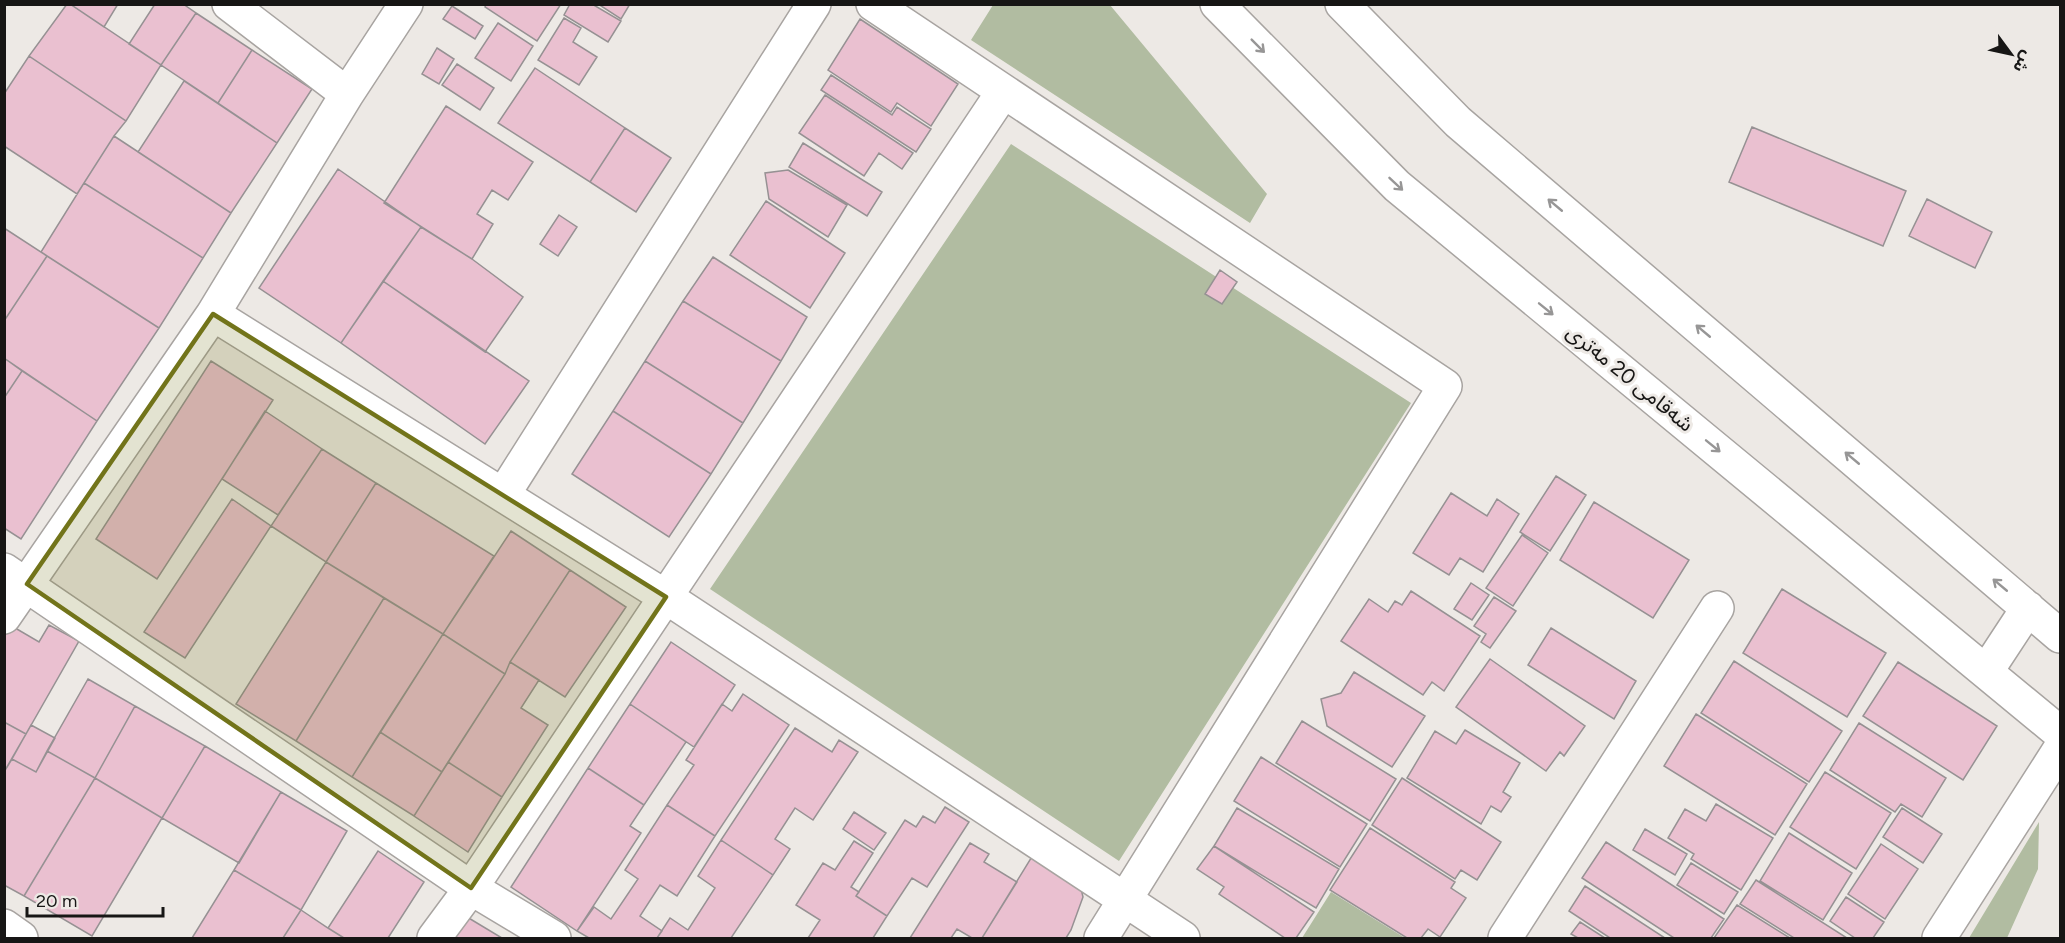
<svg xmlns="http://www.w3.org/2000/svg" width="2065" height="943" font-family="Figtree,'Noto Sans Arabic',sans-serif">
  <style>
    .green { fill: #b1bca1 }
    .building { fill: #eac0d0; stroke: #969193; stroke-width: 1.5 }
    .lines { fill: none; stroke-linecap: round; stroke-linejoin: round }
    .minor-casing { stroke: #a8a4a1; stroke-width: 36 }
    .primary-casing { stroke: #a8a4a1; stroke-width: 36 }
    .minor { stroke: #fff; stroke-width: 33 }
    .primary { stroke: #fff; stroke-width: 33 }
    .oneway { stroke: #979696 }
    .marked { fill: #72741a; fill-opacity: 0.2; stroke: #72741a; stroke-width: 4.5; stroke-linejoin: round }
    .labels { text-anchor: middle; stroke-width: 6; stroke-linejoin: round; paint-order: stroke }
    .street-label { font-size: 21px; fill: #171615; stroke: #ede9e5 }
  </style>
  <rect width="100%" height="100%" fill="#ede9e5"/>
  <!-- green -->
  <path class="green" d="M993,5H1110L1267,194L1250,223L971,40Z
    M1011,144L1411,403L1119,861L710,589Z
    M2039,822L2038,869L2007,938H1969Z
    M1331,892L1405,938H1302Z"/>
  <!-- building -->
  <path class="building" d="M67,4H70L161,65L126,121L29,56Z
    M70,4H118L104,27Z
    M155,4H183L196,13L161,65L129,44Z
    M486,4H561L537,41L485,7Z
    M570,4H592L621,21L608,42L564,15Z
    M598,4H630L621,19Z
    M452,6L483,26L475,39L443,19Z
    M196,13L252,50L218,103L161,65Z
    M564,18L581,28L573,42L597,57L579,85L538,60Z
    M860,19L958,84L931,126L897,103L891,112L828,70Z
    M498,23L533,46L511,81L475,58Z
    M437,48L454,59L439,84L422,74Z
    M252,50L312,89L277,143L218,103Z
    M29,56L126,121L114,136L77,194L4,146V94Z
    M457,64L494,88L480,110L442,85Z
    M535,68L625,128L590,182L498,123Z
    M831,75L892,115L897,107L931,129L916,152L821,90Z
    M184,81L277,143L231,213L138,152Z
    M825,95L913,153L902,169L879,153L864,176L799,133Z
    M446,106L533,162L508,200L492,190L477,214L493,224L472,259L384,203Z
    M1752,127L1906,191L1883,246L1729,182Z
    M625,128L671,158L636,212L590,182Z
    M114,136L231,213L203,258L84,183Z
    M803,143L882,192L867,216L789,167Z
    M338,169L421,227L341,343L259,288Z
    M788,170L847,205L828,237L769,199L765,173Z
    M84,183L203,258L159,328L41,252Z
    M1927,199L1992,232L1975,268L1909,236Z
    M766,201L845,253L810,308L730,255Z
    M559,215L577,227L558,256L540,244Z
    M421,227L472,259L523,297L485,352L383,281Z
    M4,228L47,256L4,321Z
    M47,256L159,328L97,421L4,358V321Z
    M713,257L807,317L781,361L683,301Z
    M1220,270L1237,282L1222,304L1205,294Z
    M383,281L529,381L485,444L341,343Z
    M683,301L781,361L743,423L645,361Z
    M4,358L22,371L4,398Z
    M211,361L273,400L157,579L96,539Z
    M645,361L743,423L711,474L613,411Z
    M22,371L97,421L21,539L4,528V398Z
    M265,411L322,449L278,515L222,479Z
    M613,411L711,474L669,537L572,474Z
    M322,449L376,483L326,562L271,526Z
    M1556,476L1586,495L1550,551L1520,532Z
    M376,483L494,556L443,634L326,562Z
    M1451,493L1487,516L1497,499L1519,514L1483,572L1460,558L1449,575L1413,553Z
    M232,499L271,526L185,658L144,632Z
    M1594,502L1689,560L1653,618L1560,560Z
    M511,531L570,570L510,662L505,674L443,634Z
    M1522,535L1548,553L1513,606L1486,588Z
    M326,562L384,598L296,741L236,704Z
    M570,570L626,607L565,697L510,662Z
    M1471,583L1489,595L1472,620L1454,609Z
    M1782,589L1886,653L1847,717L1743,653Z
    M1411,591L1480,636L1444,691L1432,682L1423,695L1341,641L1369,599L1388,612L1395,601L1402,605Z
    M1494,597L1516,611L1490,648L1481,642L1486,634L1474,626Z
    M384,598L443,634L352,777L296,741Z
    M10,625L39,642L49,625L79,641L26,734L4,722V635Z
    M1551,628L1636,681L1614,719L1528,665Z
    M443,634L505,674L442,772L380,732Z
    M671,642L735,685L694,747L630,704Z
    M1490,659L1585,726L1564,756L1560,752L1546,771L1456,707Z
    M1734,661L1842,731L1809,782L1701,713Z
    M510,662L539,680L521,708L548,725L502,797L448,762L505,674Z
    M1898,662L1997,726L1963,780L1863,716Z
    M1354,672L1425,716L1392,767L1327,726L1321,699L1341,693Z
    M88,679L135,706L95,778L47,751Z
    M743,694L789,725L715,836L667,805L694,765L686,760L722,704L732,711Z
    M630,704L686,742L644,805L588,768Z
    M135,706L205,746L162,818L95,778Z
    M1696,714L1807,784L1775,835L1664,766Z
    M1302,721L1396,779L1370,821L1276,763Z
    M4,722L26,734L4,772Z
    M1859,723L1946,778L1922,817L1901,804L1895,812L1830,770Z
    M31,725L55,738L36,772L12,759Z
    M795,728L832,752L839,740L858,752L813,820L795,808L775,839L790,849L773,875L721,840Z
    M1465,730L1520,763L1503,792L1511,797L1501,812L1491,806L1481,824L1407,778L1435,731L1456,744Z
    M380,732L442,772L414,816L352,777Z
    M205,746L281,792L239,863L162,818Z
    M47,751L95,778L24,896L4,885V772L12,759L36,772Z
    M1261,757L1367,824L1340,867L1234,801Z
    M448,762L502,797L468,852L414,816Z
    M588,768L644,805L630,826L641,833L577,931L511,887Z
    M1825,772L1891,813L1856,869L1790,827Z
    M95,778L162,818L92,936L24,896Z
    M1402,778L1501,842L1477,880L1461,870L1455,879L1372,825Z
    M281,792L347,831L301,910L234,870Z
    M1716,804L1773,838L1741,890L1691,859L1694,854L1668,838L1685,809L1706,821Z
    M667,805L715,836L677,896L660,885L640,916L662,931L657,938H589L577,931L594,907L611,919L638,879L625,870Z
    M945,807L969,822L927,887L912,878L887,916L856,896L905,820L916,827L923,816L935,823Z
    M1237,808L1339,869L1316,908L1214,846Z
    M1902,808L1942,834L1923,863L1883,837Z
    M854,812L886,833L874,850L843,829Z
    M1370,828L1455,882L1451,888L1466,898L1440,937L1428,929L1421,938H1407L1330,890Z
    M1645,829L1687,854L1675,875L1633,850Z
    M1789,833L1852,873L1823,920L1760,881Z
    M721,840L773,875L731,938H657L670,918L688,930L715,888L698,876Z
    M854,841L873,853L851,887L859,892L856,896L887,916L873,938H808L820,920L796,905L823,863L835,870Z
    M1606,842L1724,919L1711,938H1674L1582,878Z
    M970,843L989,854L984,862L1017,882L982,938H972L957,929L951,938H910Z
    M1881,844L1918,869L1885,919L1848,894Z
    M1214,846L1314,912L1296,938H1285L1219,894L1224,887L1197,869Z
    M1036,850L1078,876L1083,897L1071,930L1066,938H982Z
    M378,851L424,882L388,938H344L328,928Z
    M1691,863L1738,892L1724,914L1677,885Z
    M234,870L301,910L283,938H192Z
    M1756,880L1847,938H1794L1740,904Z
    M1585,886L1665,938H1610L1569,911Z
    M1846,897L1884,922L1873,938H1855L1830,921Z
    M1737,905L1790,938H1714Z
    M301,910L328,928L344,938H283Z
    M467,917L502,938H454Z
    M1580,922L1605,938H1578L1571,934Z"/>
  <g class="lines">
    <!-- minor casing -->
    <g class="minor-casing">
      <path id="minor" d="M229,4L347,94
        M873,4L1445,386L1101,938
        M213,314L666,597L1183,938
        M503,495L814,4
        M4,570L471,888L554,938
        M4,617L213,314L347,94L406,4
        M4,926L21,938
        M434,938L471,888L1003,92
        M1505,938L1717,608
        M1939,938L2060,749"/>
    </g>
    <!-- primary casing -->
    <g class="primary-casing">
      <path id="primary" d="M1217,4L1397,186L2060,733
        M1342,4L1458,122L2060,636
        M1986,672L2028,608"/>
    </g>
    <!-- minor -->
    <use href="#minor" class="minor"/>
    <!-- primary -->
    <use href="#primary" class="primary"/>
  </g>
  <!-- one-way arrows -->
  <defs><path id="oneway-shaft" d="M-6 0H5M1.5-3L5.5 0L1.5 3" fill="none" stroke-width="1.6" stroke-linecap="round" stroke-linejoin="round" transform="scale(1.5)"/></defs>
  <g class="oneway">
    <use href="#oneway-shaft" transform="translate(1258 46) rotate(45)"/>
    <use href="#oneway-shaft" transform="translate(1396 184) rotate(43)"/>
    <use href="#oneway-shaft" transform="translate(1555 205) rotate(-140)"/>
    <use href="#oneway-shaft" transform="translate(1546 309) rotate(39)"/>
    <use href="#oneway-shaft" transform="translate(1703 331) rotate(-140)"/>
    <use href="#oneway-shaft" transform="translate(1713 446) rotate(39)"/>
    <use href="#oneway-shaft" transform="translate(1852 458) rotate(-140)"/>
    <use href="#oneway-shaft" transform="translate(2000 585) rotate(-140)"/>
  </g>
  <!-- marked area -->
  <path class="marked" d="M213,314L666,597L471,888L27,584Z"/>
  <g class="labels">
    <!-- street labels -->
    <g class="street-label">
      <text transform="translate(1630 378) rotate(39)" y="7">شەقامی 20 مەتری</text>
    </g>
  </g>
  <!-- border -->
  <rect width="2065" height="943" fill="none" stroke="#171615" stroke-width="12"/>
  <!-- north arrow -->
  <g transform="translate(2011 54) rotate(123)" stroke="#ede9e5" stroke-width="4.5" paint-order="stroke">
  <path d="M0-4.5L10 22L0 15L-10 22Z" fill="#171615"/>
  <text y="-9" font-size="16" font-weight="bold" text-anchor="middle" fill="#171615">ش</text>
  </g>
  <!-- scale -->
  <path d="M27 907v9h136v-9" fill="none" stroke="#171615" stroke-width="3"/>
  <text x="36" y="907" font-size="18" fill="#171615" stroke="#ede9e5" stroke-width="4.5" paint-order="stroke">20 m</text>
</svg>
